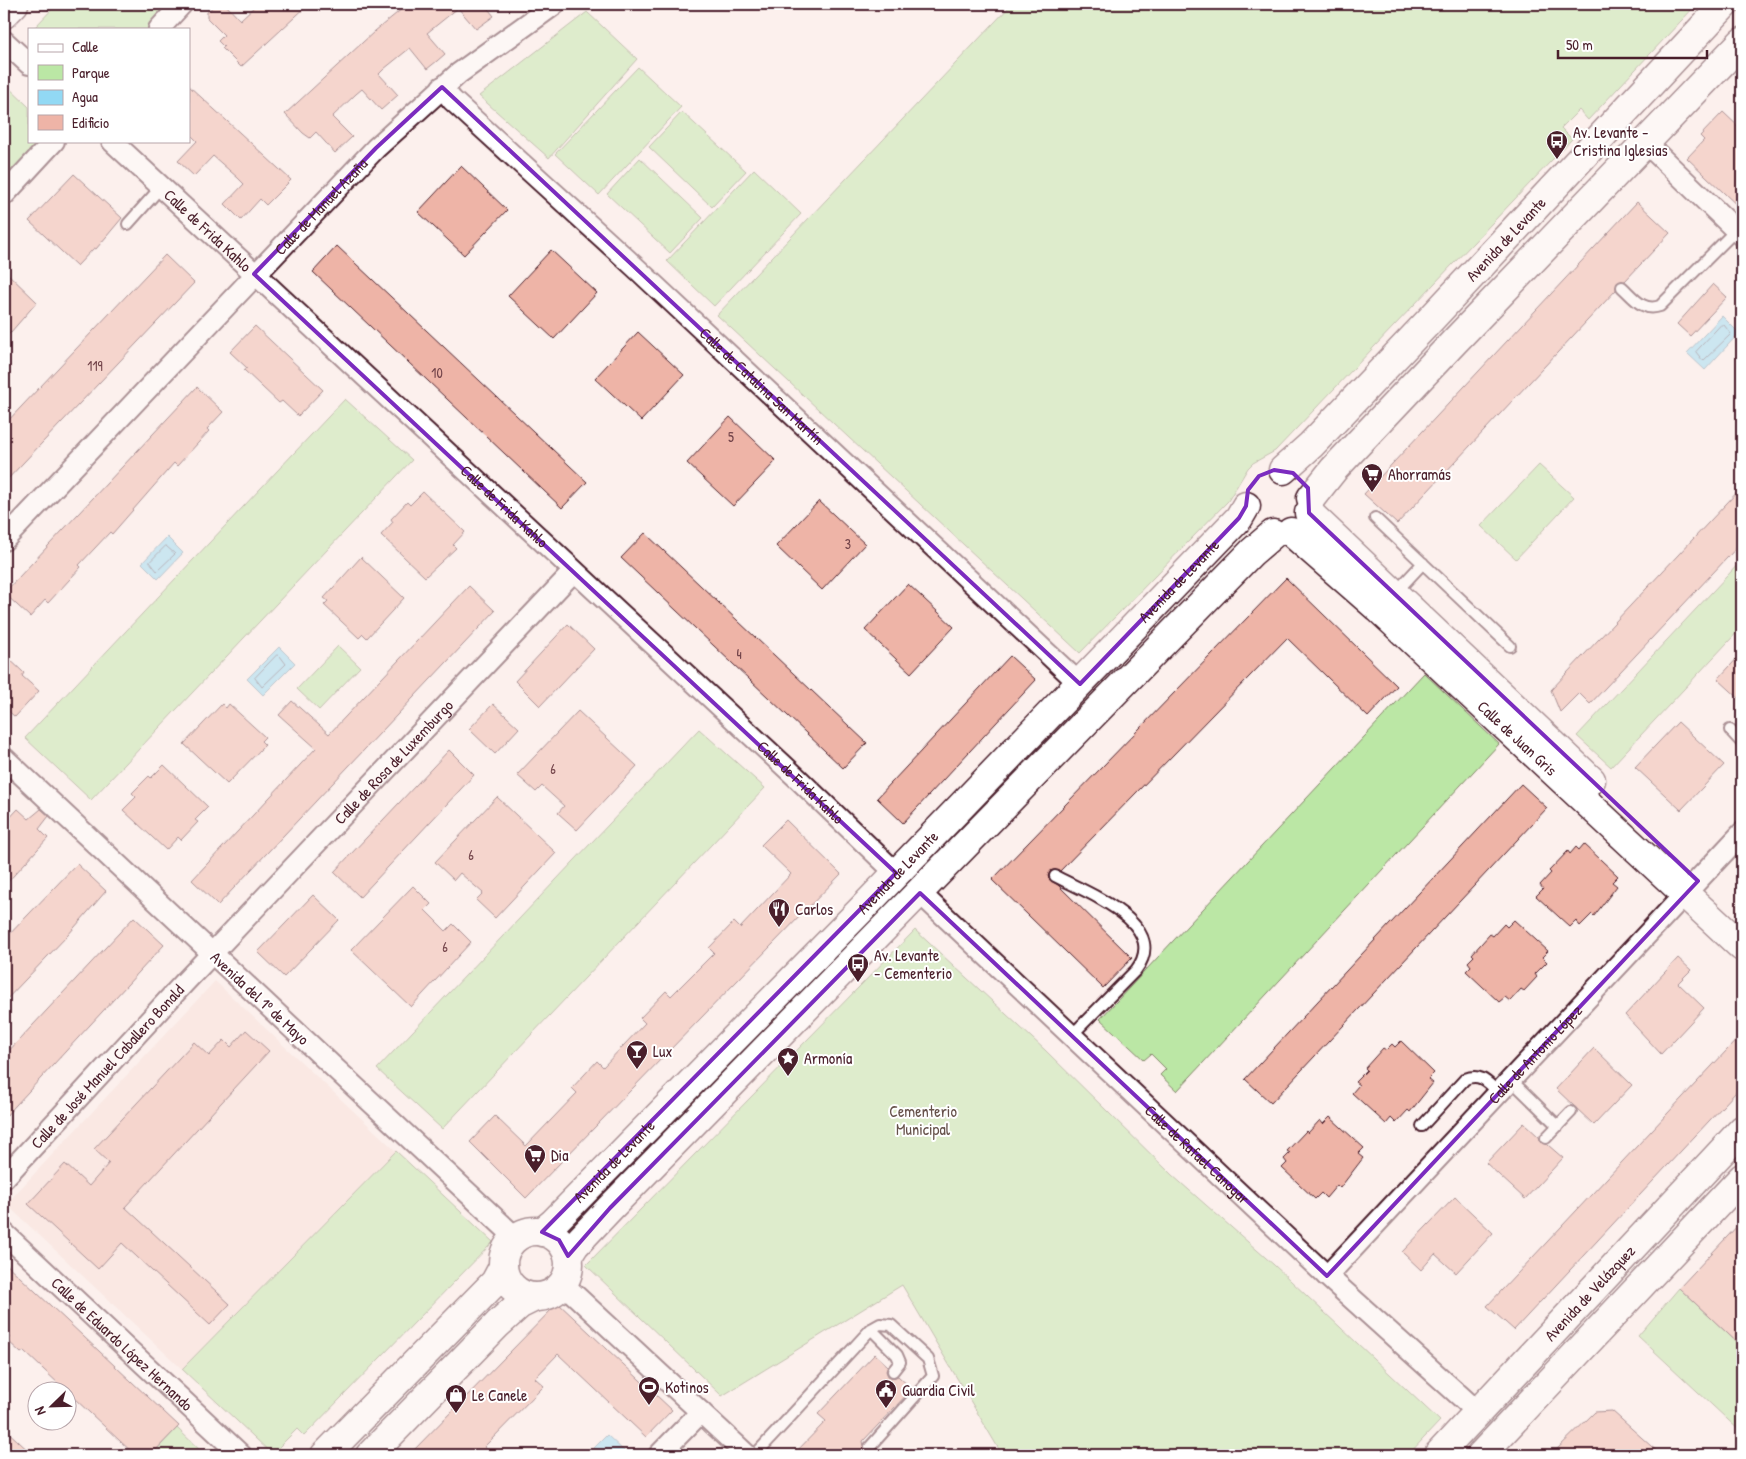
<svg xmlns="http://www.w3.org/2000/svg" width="1746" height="1459" font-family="'Patrick Hand',sans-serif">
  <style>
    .built { fill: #f8ded8 }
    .green { fill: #bbe7a5; stroke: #828368 }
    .water { fill: #92d9f4; stroke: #758fa4 }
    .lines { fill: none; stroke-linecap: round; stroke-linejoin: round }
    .shore { stroke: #67697b; stroke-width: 1 }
    .building { fill: #eeb4a7; stroke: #4a1f2b }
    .lane-casing { stroke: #4a1f2b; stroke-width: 14 }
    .street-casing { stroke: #4a1f2b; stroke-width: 24 }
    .secondary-casing { stroke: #4a1f2b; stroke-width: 31 }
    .lane { stroke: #fff; stroke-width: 10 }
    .street { stroke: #fff; stroke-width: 20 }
    .secondary { stroke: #fff; stroke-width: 28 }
    .marked { fill: none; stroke: #7b2cbf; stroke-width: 4; stroke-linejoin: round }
    .labels { text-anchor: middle; stroke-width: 4; stroke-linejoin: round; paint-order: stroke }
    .number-label { font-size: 14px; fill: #73444a }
    .poi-label { font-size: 16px; fill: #4a1f2b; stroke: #fff; text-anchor: start }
    .street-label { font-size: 16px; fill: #4a1f2b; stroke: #fff }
    .park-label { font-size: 16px; fill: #66514a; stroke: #fff }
  </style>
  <rect width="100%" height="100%" fill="#fcf0ed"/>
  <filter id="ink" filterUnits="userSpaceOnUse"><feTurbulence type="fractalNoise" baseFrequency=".02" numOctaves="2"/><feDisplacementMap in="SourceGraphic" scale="10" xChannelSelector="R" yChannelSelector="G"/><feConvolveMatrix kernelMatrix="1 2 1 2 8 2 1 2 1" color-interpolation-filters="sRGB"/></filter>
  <g filter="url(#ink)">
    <!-- built -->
    <path class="built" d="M215,981L396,1151L182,1369L6,1204Z"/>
    <!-- green -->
    <path class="green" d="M57,4H173L148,29H37L35,27Z
      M1012,4H1697L1588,120L1579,110L1561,128L1572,139L1275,451L1253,463L1248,468L1228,501L1080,653L717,315Z
      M587,12L637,59L549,158L479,96Z
      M638,67L681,107L599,195L555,154Z
      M4,83L29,107V141H40L4,180Z
      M682,112L746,171L712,207L649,147Z
      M640,158L703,218L670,253L607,194Z
      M754,169L801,214L714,306L667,261Z
      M345,399L412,460L91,800L25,738Z
      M1539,465L1574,497L1516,559L1481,526Z
      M1742,560V627L1611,767L1577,736Z
      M338,646L360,667L319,710L297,689Z
      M1424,673L1499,744L1177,1091L1160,1075L1166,1069L1151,1054L1144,1060L1100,1019Z
      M699,729L765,788L442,1129L377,1069Z
      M862,925L866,927L607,1191L603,1188Z
      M915,930L1045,1050L1172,1175L1274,1265L1440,1421L1408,1455H994L1000,1451L902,1285L722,1396L586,1265Z
      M396,1151L493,1242L304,1436L297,1429L272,1454L182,1369Z
      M1679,1288L1742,1347V1433L1638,1336Z
      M177,1428L205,1455H151Z"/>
    <!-- water -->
    <path class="water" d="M1722,316L1739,333L1705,370L1687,353Z
      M167,537L183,553L158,579L142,563Z
      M279,647L295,663L263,695L247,679Z
      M607,1435L625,1452L622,1455H587Z"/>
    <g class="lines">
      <!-- shore -->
      <path class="shore" d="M1721,325H1724L1731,334L1703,361L1696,352Z
        M166,546L175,554L157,571L150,562Z
        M277,655L280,656L286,664L262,687L255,678Z"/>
    </g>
    <!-- building -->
    <path class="building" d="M216,4H225L240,20L257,4H309L241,67L222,48L224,47L218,41L224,35L207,18V12Z
      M408,4H484L494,16L476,29L458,8L427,33L445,54L437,61L427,69L410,48L384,69L379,74L398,95L381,110L362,89L356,94L332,117L352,137L335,153L316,132L310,138L303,133L285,114L375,31Z
      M189,86L291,180L266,205L260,199L241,220L225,204L244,184L238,178L213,156L194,176L178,161L197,141L189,133Z
      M1723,112L1742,130V210L1687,158L1704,140L1700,136Z
      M461,166L507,210L464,255L418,212Z
      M74,174L122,218L96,249L94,248L77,266L29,221Z
      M1637,202L1670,233L1625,281L1617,283L1616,290L1397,524L1364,494Z
      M337,246L587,482L562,508L313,272Z
      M551,250L597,293L554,339L508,296Z
      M165,255L194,283L4,483V425Z
      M4,270L37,302L4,340Z
      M1713,284L1727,297L1690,336L1677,324Z
      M255,326L323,390L298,416L282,401L279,403L244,370L247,368L230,352Z
      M638,332L684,375L641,421L595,378Z
      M197,387L223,412L207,429L209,431L177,466L174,463L112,534L110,532L79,565L81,567L48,603L45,600L30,617L4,593Z
      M730,417L776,461L733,506L687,463Z
      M1742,487V542L1590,704L1579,693L1560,712L1551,690Z
      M423,492L465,532L453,545L456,548L425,577L381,535L393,522L391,519L407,502L410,505Z
      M819,501L865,544L822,590L776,546Z
      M645,533L867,743L843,768L621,558Z
      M361,557L404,598L367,638L363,634L359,638L324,605L328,601L324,598Z
      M1286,578L1397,686L1368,717L1287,638L1060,871H1051L1048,876L1050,880L1058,885L1132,958L1103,988L992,880Z
      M908,584L954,627L911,673L865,630Z
      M469,586L495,611L218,905L192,880L316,748L279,715L292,701L329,734Z
      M568,624L594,649L540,706L515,681Z
      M1742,653V701L1718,679Z
      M4,654L24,673L22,676L39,691L15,717L4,707Z
      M1010,656L1036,680L903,823L877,798Z
      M222,704L226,708L229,704L265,737L261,741L265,745L227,784L184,744Z
      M493,704L519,728L495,754L469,729Z
      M578,711L637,766L577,830L558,813L564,806L542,786L536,792L517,775Z
      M1678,722L1724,765L1681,810L1635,767Z
      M449,750L474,775L360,897L334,872Z
      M164,765L208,807L195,820L198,822L181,840L178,837L166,850L123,810L136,797L132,793L149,776L151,778Z
      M1521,784L1547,808L1271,1103L1245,1079Z
      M497,797L556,853L495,918L476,900L483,893L460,873L454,880L435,862Z
      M18,809L29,819L41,809L49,816L39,829L48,838L4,886V824Z
      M786,820L841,874L526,1198L470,1142L495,1116L526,1146L577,1093L572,1088L597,1061L603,1067L645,1023L640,1018L666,991L671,996L714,953L709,948L734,922L740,928L791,874L761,845Z
      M1584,844L1618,876L1612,882L1617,886L1594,916L1592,914L1580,926L1576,921L1570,927L1536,896L1543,889L1540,885L1551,873L1549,871L1568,851L1570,854L1576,847L1579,850Z
      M77,864L106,891L68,935L4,1002V940Z
      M413,886L431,904L425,910L446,931L453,924L471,942L411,1007L351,950Z
      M313,895L339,920L284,977L258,952Z
      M134,917L164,945L4,1118V1056Z
      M1514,920L1548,951L1542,957L1547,962L1535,974L1537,977L1524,991L1521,989L1510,1001L1505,997L1499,1002L1466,971L1471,966L1468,962L1474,956L1472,954L1490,934L1493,936L1504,924L1507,927Z
      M1678,958L1691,970L1678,983L1704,1008L1661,1054L1625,1015Z
      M246,1030L269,1051L125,1207L230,1304L210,1325L122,1243L98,1269L28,1204L65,1164L89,1186L109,1163L94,1149L194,1042L209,1056L224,1040L231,1047Z
      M1742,1034V1092L1737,1091L1514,1330L1487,1306Z
      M1401,1041L1434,1073L1428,1079L1433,1083L1410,1112L1408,1110L1396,1123L1391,1118L1386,1124L1352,1093L1359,1085L1355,1082L1367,1070L1365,1068L1383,1048L1386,1050L1392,1044L1395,1047Z
      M1594,1048L1632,1085L1594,1125L1556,1089Z
      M1330,1117L1364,1148L1358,1154L1363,1158L1340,1188L1337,1185L1326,1198L1321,1193L1315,1199L1282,1168L1287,1163L1284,1159L1290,1153L1287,1151L1306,1131L1308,1133L1320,1120L1323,1124Z
      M1524,1123L1539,1137L1542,1143L1548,1145L1563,1158L1525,1199L1486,1163Z
      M1455,1197L1493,1233L1456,1273L1435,1254L1421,1270L1402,1252Z
      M1742,1221V1347L1679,1288Z
      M4,1262L179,1426L151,1455H135L75,1399L72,1402L68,1397V1392H62L60,1390L62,1387L24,1351L21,1353L8,1341L10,1338L4,1332Z
      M558,1303L672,1410L646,1437L558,1354L535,1378L544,1386L484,1447L493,1455H409Z
      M875,1354L888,1366L886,1371L888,1376L893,1378L898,1376L912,1389L863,1441L865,1452L869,1454L875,1452L879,1455H793L826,1421L818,1414Z
      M1612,1411L1661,1455H1551L1595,1412Z
      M4,1428L33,1455H4Z"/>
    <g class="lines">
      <!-- lane casing -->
      <g class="lane-casing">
        <path id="lane" d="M128,224L161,187
          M1622,287C1634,298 1643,312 1660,306L1736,230
          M1375,518L1510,646
          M1395,593L1423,563
          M1730,730L1742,743
          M1055,876C1087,893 1171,924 1136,970L1071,1036
          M1510,1079L1558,1126
          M1422,1126L1465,1079C1481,1073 1487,1082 1498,1092
          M1546,1138L1571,1112
          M871,1329L897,1355L900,1362L893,1371
          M755,1455L871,1329L880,1324L891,1325L928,1359L933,1376L870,1447"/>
      </g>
      <!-- street casing -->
      <g class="street-casing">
        <g id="street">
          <path d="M159,29L182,4"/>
          <path d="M4,41L29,64"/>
          <path id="s1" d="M442,87L452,100L635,267L1080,684"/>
          <path id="s2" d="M112,141L794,775L896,873"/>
          <path d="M1646,143L1742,236"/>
          <path d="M4,195L54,141"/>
          <path id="s3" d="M4,540L376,148L458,74L555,4"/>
          <path d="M4,758L516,1238"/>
          <path id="s4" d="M920,893L1327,1276L1479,1413"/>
          <path id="s5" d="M4,1178L184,983L574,571"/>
          <path id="s6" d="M4,1233L241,1455"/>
          <path id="s7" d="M1327,1276L1742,833"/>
          <path d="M562,1283L747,1455"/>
          <path d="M659,1455L701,1412"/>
        </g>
      </g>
      <!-- secondary casing -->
      <g class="secondary-casing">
        <g id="secondary">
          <path d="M4,14L14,4"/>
          <path id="s8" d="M1283,470L1311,445L1432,318L1725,4"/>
          <path d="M1311,498L1334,469L1454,342L1742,42"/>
          <path d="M1309,513L1591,780"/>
          <path id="s9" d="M1291,532L1379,609L1742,947"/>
          <circle cx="536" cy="1264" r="33"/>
          <path id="s10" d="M542,1232L553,1223L861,910L1239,518L1246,506"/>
          <path d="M568,1256L575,1245L610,1208L1252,552L1273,534"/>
          <path d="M325,1455L495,1282L503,1267"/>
          <path d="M370,1455L498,1324L519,1305L535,1297"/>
          <path id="s11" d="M1438,1455L1742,1130"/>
          <path d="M1481,1455L1742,1178"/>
        </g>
      </g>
      <!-- lane -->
      <use href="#lane" class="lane"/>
      <!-- street -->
      <use href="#street" class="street"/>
      <!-- secondary -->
      <use href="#secondary" class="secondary"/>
    </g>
  </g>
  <!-- marked area -->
  <path d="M0 0H1746V1459H0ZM442,87L1080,684L1239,518L1246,506L1248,490L1259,476L1274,470L1293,473L1308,488L1309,513L1698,881L1327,1276L920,893L610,1208L568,1256L559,1240L542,1232L896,873L254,274L376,148Z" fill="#fcf0ed" fill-opacity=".55" fill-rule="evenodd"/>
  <path class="marked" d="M442,87L1080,684L1239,518L1246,506L1248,490L1259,476L1274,470L1293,473L1308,488L1309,513L1698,881L1327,1276L920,893L610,1208L568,1256L559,1240L542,1232L896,873L254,274L376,148Z"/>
  <!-- icons -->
  <defs>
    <g id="bus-pin" transform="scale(1.125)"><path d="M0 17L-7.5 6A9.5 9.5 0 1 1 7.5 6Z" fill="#4a1f2b" stroke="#fff"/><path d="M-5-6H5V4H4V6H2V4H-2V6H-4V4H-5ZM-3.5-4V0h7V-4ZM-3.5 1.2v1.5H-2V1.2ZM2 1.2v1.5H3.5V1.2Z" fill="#fff"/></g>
    <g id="supermarket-pin" transform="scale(1.125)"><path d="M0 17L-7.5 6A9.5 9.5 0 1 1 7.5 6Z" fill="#4a1f2b" stroke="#fff"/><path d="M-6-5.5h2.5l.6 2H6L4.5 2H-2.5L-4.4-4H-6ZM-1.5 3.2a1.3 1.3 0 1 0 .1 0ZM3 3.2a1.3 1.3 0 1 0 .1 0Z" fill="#fff"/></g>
    <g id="restaurant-pin" transform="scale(1.125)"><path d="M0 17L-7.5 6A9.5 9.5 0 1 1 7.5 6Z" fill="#4a1f2b" stroke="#fff"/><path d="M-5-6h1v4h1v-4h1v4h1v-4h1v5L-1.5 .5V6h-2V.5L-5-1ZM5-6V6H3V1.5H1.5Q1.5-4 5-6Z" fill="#fff"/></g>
    <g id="bar-pin" transform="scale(1.125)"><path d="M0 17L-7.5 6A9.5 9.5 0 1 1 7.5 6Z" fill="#4a1f2b" stroke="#fff"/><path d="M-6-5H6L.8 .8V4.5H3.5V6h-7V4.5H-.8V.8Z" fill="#fff"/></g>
    <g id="sight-pin" transform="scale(1.125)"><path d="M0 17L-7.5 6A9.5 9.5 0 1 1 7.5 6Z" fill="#4a1f2b" stroke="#fff"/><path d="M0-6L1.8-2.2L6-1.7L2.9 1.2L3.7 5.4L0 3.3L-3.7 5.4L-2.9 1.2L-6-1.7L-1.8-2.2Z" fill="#fff"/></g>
    <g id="stadium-pin" transform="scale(1.125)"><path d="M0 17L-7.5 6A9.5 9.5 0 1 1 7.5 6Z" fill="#4a1f2b" stroke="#fff"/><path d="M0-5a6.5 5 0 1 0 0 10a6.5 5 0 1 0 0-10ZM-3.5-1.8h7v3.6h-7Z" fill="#fff"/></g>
    <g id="civic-pin" transform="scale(1.125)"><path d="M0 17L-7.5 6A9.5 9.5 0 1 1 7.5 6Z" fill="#4a1f2b" stroke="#fff"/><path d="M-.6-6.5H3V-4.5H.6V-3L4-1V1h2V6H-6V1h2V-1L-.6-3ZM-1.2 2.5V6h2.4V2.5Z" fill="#fff"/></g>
    <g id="shop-pin" transform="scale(1.125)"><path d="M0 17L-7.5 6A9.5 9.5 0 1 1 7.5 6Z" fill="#4a1f2b" stroke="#fff"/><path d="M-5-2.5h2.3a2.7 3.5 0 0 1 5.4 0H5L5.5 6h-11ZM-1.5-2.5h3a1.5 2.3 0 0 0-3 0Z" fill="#fff"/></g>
  </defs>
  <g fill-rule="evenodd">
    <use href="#bus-pin" x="1557" y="141"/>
    <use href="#supermarket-pin" x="1372" y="474"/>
    <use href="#restaurant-pin" x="779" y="909"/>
    <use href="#bus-pin" x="858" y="964"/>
    <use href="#bar-pin" x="637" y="1051"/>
    <use href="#sight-pin" x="788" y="1058"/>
    <use href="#supermarket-pin" x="535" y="1155"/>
    <use href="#stadium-pin" x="649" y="1387"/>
    <use href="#civic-pin" x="886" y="1390"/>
    <use href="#shop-pin" x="456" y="1395"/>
  </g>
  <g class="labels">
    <!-- number labels -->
    <g class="number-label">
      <text x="95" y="371">119</text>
      <text x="437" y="378">10</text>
      <text x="731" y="442">5</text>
      <text x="848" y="549">3</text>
      <text x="739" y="659">4</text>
      <text x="553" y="774">6</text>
      <text x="471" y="860">6</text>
      <text x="445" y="952">6</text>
    </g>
    <!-- poi labels -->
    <g class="poi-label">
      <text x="1573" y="138">Av. Levante -<tspan x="1573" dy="18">Cristina Iglesias</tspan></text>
      <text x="1388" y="480">Ahorramás</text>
      <text x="795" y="915">Carlos</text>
      <text x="874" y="961">Av. Levante<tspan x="874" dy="18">- Cementerio</tspan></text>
      <text x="653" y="1057">Lux</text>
      <text x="804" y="1064">Armonía</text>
      <text x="551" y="1161">Dia</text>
      <text x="665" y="1393">Kotinos</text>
      <text x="902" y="1396">Guardia Civil</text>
      <text x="472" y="1401">Le Canele</text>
    </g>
    <!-- street labels -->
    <g class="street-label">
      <text dy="6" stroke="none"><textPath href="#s3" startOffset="460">Calle de Manuel Azaña</textPath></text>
      <text dy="6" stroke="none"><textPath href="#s2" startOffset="131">Calle de Frida Kahlo</textPath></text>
      <text dy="6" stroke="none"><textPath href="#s8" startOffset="321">Avenida de Levante</textPath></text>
      <text dy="6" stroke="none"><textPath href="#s1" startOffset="438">Calle de Catalina San Martín</textPath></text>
      <text dy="6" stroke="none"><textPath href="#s2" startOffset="536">Calle de Frida Kahlo</textPath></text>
      <text dy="6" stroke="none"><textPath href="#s10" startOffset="911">Avenida de Levante</textPath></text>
      <text dy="6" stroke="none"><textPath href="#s9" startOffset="306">Calle de Juan Gris</textPath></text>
      <text dy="6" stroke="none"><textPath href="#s5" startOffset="570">Calle de Rosa de Luxemburgo</textPath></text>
      <text dy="6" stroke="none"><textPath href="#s2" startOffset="941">Calle de Frida Kahlo</textPath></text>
      <text dy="6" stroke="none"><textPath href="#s10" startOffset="506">Avenida de Levante</textPath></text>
      <text transform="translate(260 998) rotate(43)" y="6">Avenida del 1º de Mayo</text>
      <text dy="6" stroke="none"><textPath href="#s7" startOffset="304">Calle de Antonio López</textPath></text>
      <text dy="6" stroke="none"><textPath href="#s5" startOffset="152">Calle de José Manuel Caballero Bonald</textPath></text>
      <text dy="6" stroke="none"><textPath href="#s4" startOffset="381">Calle de Rafael Canogar</textPath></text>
      <text dy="6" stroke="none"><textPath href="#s10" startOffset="101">Avenida de Levante</textPath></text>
      <text dy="6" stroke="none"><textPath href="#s11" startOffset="222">Avenida de Velázquez</textPath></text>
      <text dy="6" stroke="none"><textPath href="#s6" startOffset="162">Calle de Eduardo López Hernando</textPath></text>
    </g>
    <!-- park labels -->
    <g class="park-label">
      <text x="923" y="1117">Cementerio<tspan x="923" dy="18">Municipal</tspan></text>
    </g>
  </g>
  <!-- margin -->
  <rect width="1746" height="1459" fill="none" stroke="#fff" stroke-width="20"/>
  <rect x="10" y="10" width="1726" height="1439" fill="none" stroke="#4a1f2b" stroke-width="2" filter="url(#ink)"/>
  <!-- legend -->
  <rect x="28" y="28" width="162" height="115" fill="#ffffff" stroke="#b7a5aa"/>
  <rect x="38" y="44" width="25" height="8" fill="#ffffff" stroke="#b7a5aa"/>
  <text x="72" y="52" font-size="15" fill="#4a1f2b">Calle</text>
  <rect x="38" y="65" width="25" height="15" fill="#bbe7a5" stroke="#b7a5aa"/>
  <text x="72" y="78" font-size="15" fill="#4a1f2b">Parque</text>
  <rect x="38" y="90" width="25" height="15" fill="#92d9f4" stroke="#b7a5aa"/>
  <text x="72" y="102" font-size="15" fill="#4a1f2b">Agua</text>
  <rect x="38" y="115" width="25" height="15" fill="#eeb4a7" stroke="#b7a5aa"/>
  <text x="72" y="128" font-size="15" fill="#4a1f2b">Edificio</text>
  <!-- north arrow -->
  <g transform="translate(52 1406) rotate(247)"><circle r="24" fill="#ffffff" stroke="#b7a5aa"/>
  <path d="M0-4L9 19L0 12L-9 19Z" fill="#4a1f2b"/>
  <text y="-8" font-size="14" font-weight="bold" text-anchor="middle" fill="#4a1f2b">N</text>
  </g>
  <!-- scale -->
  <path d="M1558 50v8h149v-8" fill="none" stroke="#4a1f2b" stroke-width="2.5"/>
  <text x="1566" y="50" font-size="15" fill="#4a1f2b" stroke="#ffffff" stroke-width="4" paint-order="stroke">50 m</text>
</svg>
